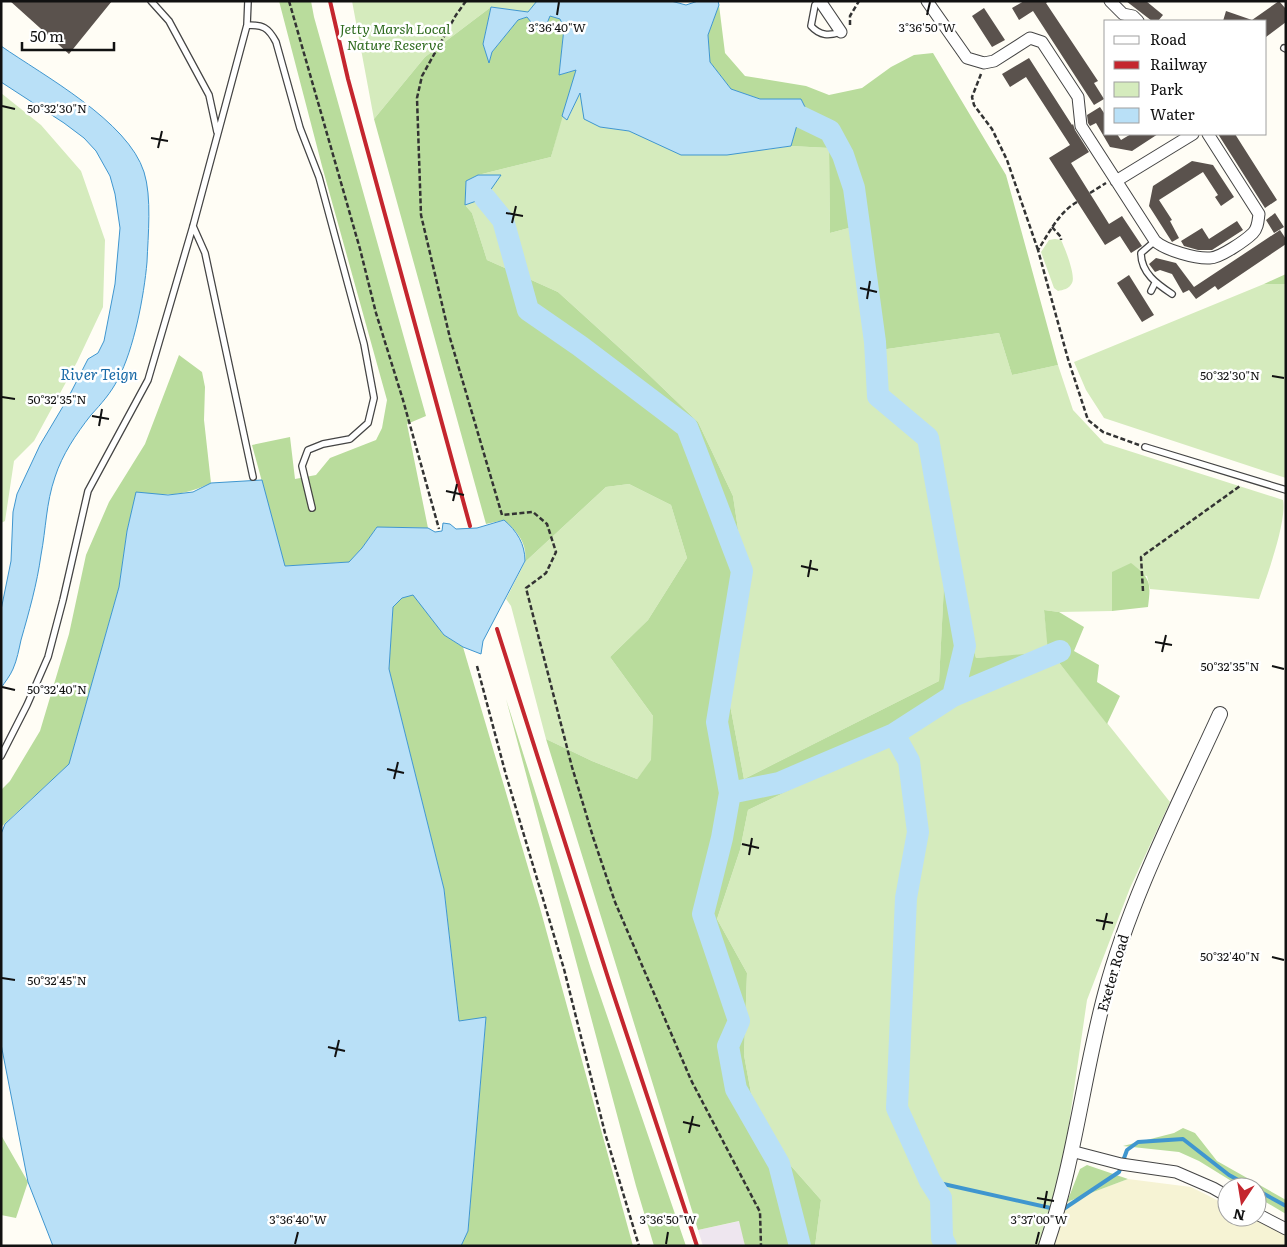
<svg xmlns="http://www.w3.org/2000/svg" width="1287" height="1247" font-family="Literata,serif">
  <style>
    .industrial { fill: #eee6ef }
    .farmland { fill: #f6f3d4 }
    .green { fill: #d5ebbd }
    .forest { fill: #b9dc9c }
    .water { fill: #b9e0f7; stroke: #3f96cf }
    .lines { fill: none; stroke-linecap: round; stroke-linejoin: round }
    .stream { stroke: #3f96cf; stroke-width: 4 }
    .river { stroke: #b9e0f7; stroke-width: 22 }
    .building { fill: #5a524d }
    .service-casing { stroke: #444; stroke-width: 8 }
    .minor-casing { stroke: #444; stroke-width: 13 }
    .tertiary-casing { stroke: #444; stroke-width: 16 }
    .path { stroke: #333; stroke-width: 2.5; stroke-dasharray: 5 2.5; stroke-linecap: butt }
    .service { stroke: #fff; stroke-width: 5.5 }
    .minor { stroke: #fff; stroke-width: 11 }
    .tertiary { stroke: #fff; stroke-width: 14 }
    .rail { stroke: #c4262e; stroke-width: 4 }
    .ticks { fill: none; stroke: #111; stroke-width: 2 }
    .labels { text-anchor: middle; stroke-width: 5; stroke-linejoin: round; paint-order: stroke }
    .park-label { font-size: 14px; font-style: italic; fill: #2f6b1f; stroke: #fff }
    .street-label { font-size: 14px; fill: #111; stroke: #fff }
    .water-label { font-size: 15px; font-style: italic; fill: #1768a6; stroke: #fff }
    .ticks-label { font-size: 12px; text-anchor: middle; fill: #111; stroke: #fff; stroke-width: 5; stroke-linejoin: round; paint-order: stroke }
  </style>
  <rect width="100%" height="100%" fill="#fffdf5"/>
  <!-- industrial -->
  <path class="industrial" d="M740,1221L745,1246H703L698,1230Z"/>
  <!-- farmland -->
  <path class="farmland" d="M1128,1179L1191,1187L1227,1205V1217H1252L1286,1234V1246H1052L1067,1202Z"/>
  <!-- green -->
  <path class="green" d="M352,1H537L528,12L491,7L425,57L374,119Z
    M580,92L600,127L629,131L652,140L765,150L791,146L829,148L830,233L864,224L873,351L999,333L1012,375L1058,365L1073,410L1104,443L1283,500C1287,521 1267,576 1259,599L1150,589L1147,576L1112,572V611L1059,612L1044,610L1049,653L976,658L946,549L939,681L744,779L727,689L744,569L733,496L698,422L646,372L558,292L487,260L472,213L465,205L485,198L500,175H478L551,157L562,116L569,117Z
    M1,93L41,125L81,171L105,240L103,307L77,362L34,441L14,461L5,521L1,523Z
    M1055,239L1061,240C1065,248 1076,276 1072,283C1069,289 1063,290 1058,291L1054,288L1041,252L1049,240Z
    M1264,284H1286V478L1104,418L1086,390L1074,362Z
    M629,484L671,505L687,558L648,620L610,657L653,716L652,760L637,779L592,761L546,739L511,606L506,599L525,562L606,487Z
    M1057,660L1170,802L1130,888L1087,1000L1065,1151L1052,1205L1039,1246H815L821,1200L784,1158L751,1093L744,1055L747,973L717,919L740,850L748,810L903,736L970,694Z"/>
  <!-- forest -->
  <path class="forest" d="M279,1H311L314,17L426,416L407,424L428,528L377,527L362,548L349,562L285,566L252,445L290,437L295,479L316,475L330,458L376,440L382,428L387,400L322,166Z
    M719,5L725,53L745,76L806,86L829,95L862,88L891,67L914,55L933,53L1006,175L1058,365L1012,375L999,333L873,351L864,224L830,233L829,148L791,146L797,125L806,109L801,99H760L731,89L710,62L708,35Z
    M491,7L483,44L489,62L492,52L518,20L527,17L544,30L550,16L560,19L564,27L559,75L576,70L551,157L478,175L466,181L465,205L472,213L487,260L558,292L646,372L698,422L733,496L744,569L727,689L744,779L939,681L946,547L976,658L1048,652L1044,610L1059,612L1084,627L1074,651L1099,665L1097,682L1120,696L1107,724L1057,660L970,694L903,736L748,810L740,850L717,919L747,973L744,1055L751,1093L784,1158L821,1200L815,1246H745L739,1221L698,1230L546,739L592,761L637,779L651,760L653,716L610,657L648,620L687,558L671,505L629,484L606,487L525,562C528,544 517,531 504,520L486,524L374,119L425,57Z
    M1286,274V284H1264Z
    M179,355L202,372L205,387L204,420L211,483C182,497 167,495 136,493L127,531L119,587L69,764L1,827V790L10,781L40,731L69,634L86,555L109,502L145,444Z
    M1131,563C1151,579 1151,582 1148,607L1112,611V572Z
    M413,594L444,635L463,647L540,908L633,1246H461L468,1231L486,1018L459,1021L444,889L389,669L393,607L402,598Z
    M506,699L591,969L686,1246H654L636,1186Z
    M1183,1128L1195,1133L1217,1161L1286,1200V1214L1257,1197V1187H1241L1199,1161L1179,1152L1123,1146L1174,1133Z
    M1,1135L28,1182L16,1218L1,1215Z
    M1087,1165L1128,1179L1067,1202L1080,1169Z"/>
  <!-- water -->
  <path class="water" d="M537,1H671L686,5L698,1H718L719,5L708,35L710,62L731,89L760,99H801L806,109L797,125L791,146L727,155H681L629,131L600,127L584,119L580,93L567,120L562,116L576,70L559,75L564,28L560,19L550,16L544,31H538L527,17L518,20L492,52L489,63L483,44L491,7L528,12Z
    M1,46C44,76 128,121 144,172C152,197 148,236 147,262C144,296 134,349 118,379C111,393 101,404 91,415C76,434 62,455 55,477C46,503 46,529 41,555C37,584 29,612 21,640C19,649 17,660 13,669C10,676 5,682 1,688V610L11,561L13,512L17,494L40,445L68,398L88,359L98,353L104,341L115,284L120,228L115,194L110,176L96,151L84,138L64,123L1,82Z
    M478,175H501L485,198L465,205L466,181Z
    M262,480L285,566L349,562L362,548L377,527L428,528L435,532L442,531L443,523L450,524L456,529L477,528L504,520C517,531 525,544 525,561L483,641L481,654L463,647L444,635L413,595L402,598L393,607L389,669L444,889L459,1021L486,1017L468,1231L461,1246H53L28,1182L1,1044V834L5,824L69,764L119,587L127,531L136,492L168,495L193,492L211,483Z"/>
  <g class="lines">
    <!-- stream -->
    <path class="stream" d="M930,1181L1055,1209
      M1257,1190L1286,1206
      M1062,1210L1119,1172L1127,1150L1138,1142L1183,1139L1229,1175L1251,1187"/>
    <!-- river -->
    <path class="river" d="M801,117L830,131L843,155L854,188L875,342L878,396L928,438L965,646L953,696L894,734
      M485,198L503,220L528,310L580,346L687,427L742,571L717,722L730,793L722,838L703,914L739,1021L728,1046L736,1089L779,1164L800,1246
      M953,696L1060,651
      M730,793L779,783L894,734L909,761L918,832L906,898L897,1108L930,1181L941,1198L942,1238L946,1246"/>
  </g>
  <!-- building -->
  <path class="building" d="M10,1H112L69,54Z
    M1024,1H1049L1046,3L1098,81L1094,83L1104,99L1094,105L1033,11L1019,20L1012,8Z
    M1126,1H1146L1163,15L1158,21H1152Z
    M1279,1L1286,9V22L1266,37V21H1223L1226,11L1252,20Z
    M984,8L1005,40L992,47L972,16Z
    M1029,58L1072,125L1073,124L1075,130L1089,152L1071,163L1109,224L1122,216L1142,246L1131,253L1120,236L1105,245L1049,158L1070,145L1026,77L1010,87L1002,74Z
    M1100,107L1106,116V134H1117L1121,140L1131,134H1158L1132,151L1110,147L1096,123L1090,126L1088,123L1087,115Z
    M1218,134H1235L1277,200L1265,208Z
    M1192,161L1213,165L1234,197L1221,206L1215,197L1218,195L1203,172L1159,200L1172,220L1170,221L1179,238L1172,242L1149,206L1153,186Z
    M1275,213L1284,227L1274,233L1266,220Z
    M1237,221L1243,230L1212,250H1198L1184,246L1181,241L1202,228L1209,239Z
    M1280,230L1286,239V244L1218,290L1215,286L1196,299L1189,290L1183,293L1172,274L1160,270L1155,272L1149,264L1156,258L1176,263L1194,287Z
    M1129,275L1154,315L1142,322L1117,283Z"/>
  <g class="lines">
    <!-- service casing -->
    <g class="service-casing">
      <path id="service" d="M151,1L169,21L209,95L217,132
        M819,1L815,5L811,26C820,36 829,36 841,32
        M247,25C263,25 268,27 276,42L300,128L319,177L364,344L374,398L368,423L350,439L323,444L308,450L302,466L312,508
        M1284,48L1286,49
        M193,226L205,253L253,477
        M1155,241L1141,253C1141,273 1157,284 1172,294
        M1151,291L1155,283
        M1145,447L1286,490
        M1,756L27,705L48,657L63,600L88,491L148,380L193,226L247,25L248,1"/>
    </g>
    <!-- minor casing -->
    <g class="minor-casing">
      <path id="minor" d="M820,1L841,32
        M927,1L967,58L984,63L994,61L1030,38L1042,42L1078,97L1081,126L1155,241C1165,250 1196,259 1210,258C1220,258 1246,240 1253,233C1258,228 1258,221 1259,214L1208,134
        M1110,1L1123,14L1133,16L1138,21
        M1116,181L1193,134
        M1071,1151L1121,1164L1176,1172L1213,1188L1227,1196
        M1257,1214L1286,1229"/>
    </g>
    <!-- tertiary casing -->
    <g class="tertiary-casing">
      <path id="tertiary" d="M1046,1246C1074,1164 1083,1077 1105,994C1130,898 1179,804 1220,714"/>
    </g>
    <!-- path -->
    <path class="path" d="M289,1L360,249L376,313L403,400L439,529
      M466,1L456,15L422,76L417,98L421,215L450,338L502,515L533,512L547,524L556,552L546,573L526,588L572,767L593,837L615,902L691,1080L760,1212L761,1246
      M850,25V16L859,1
      M981,74L972,97L974,105L992,129L1007,160L1038,250
      M1090,193L1106,183
      M1077,202C1059,212 1049,233 1038,250L1068,359L1088,420L1103,432L1139,445
      M1052,227L1061,237V240
      M1143,591L1141,557L1240,486
      M477,666L506,775L564,969L605,1133L639,1246"/>
    <!-- service -->
    <use href="#service" class="service"/>
    <!-- minor -->
    <use href="#minor" class="minor"/>
    <!-- tertiary -->
    <use href="#tertiary" class="tertiary"/>
    <!-- rail -->
    <path class="rail" d="M330,1L348,79L470,526
      M497,629L610,984L697,1246"/>
  </g>
  <!-- ticks -->
  <path class="ticks" d="M557,15L559,2M927,15L930,2M2,106L15,109M151,138L168,141M158,148L162,131M506,213L523,216M512,223L516,206M860,288L877,292M867,299L870,281M1272,376L1284,378M2,397L15,399M92,416L109,419M99,426L102,409M446,491L464,495M453,501L457,484M801,566L818,570M808,577L811,560M1155,642L1172,645M1162,652L1166,635M1272,666L1284,669M2,687L15,690M387,769L404,773M394,779L398,762M742,844L759,848M749,855L752,838M1096,920L1113,923M1103,930L1107,913M1272,957L1284,960M2,978L15,980M328,1047L345,1051M335,1057L339,1040M683,1122L700,1126M689,1133L693,1116M1037,1198L1054,1201M1044,1208L1047,1191M295,1244L298,1232M666,1244L668,1232M1036,1244L1039,1232"/>
  <g class="labels">
    <!-- park labels -->
    <g class="park-label">
      <text x="395" y="34">Jetty Marsh Local<tspan x="395" dy="16">Nature Reserve</tspan></text>
    </g>
    <!-- street labels -->
    <g class="street-label">
      <text transform="translate(1113 973) rotate(-74)" y="5">Exeter Road</text>
    </g>
    <!-- water labels -->
    <g class="water-label">
      <text x="99" y="380">River Teign</text>
    </g>
  </g>
  <g class="ticks-label">
    <text x="557" y="32">3°36'40"W</text>
    <text x="927" y="32">3°36'50"W</text>
    <text x="57" y="113">50°32'30"N</text>
    <text x="1230" y="380">50°32'30"N</text>
    <text x="57" y="404">50°32'35"N</text>
    <text x="1230" y="671">50°32'35"N</text>
    <text x="57" y="694">50°32'40"N</text>
    <text x="1230" y="961">50°32'40"N</text>
    <text x="57" y="985">50°32'45"N</text>
    <text x="298" y="1224">3°36'40"W</text>
    <text x="668" y="1224">3°36'50"W</text>
    <text x="1039" y="1224">3°37'00"W</text>
  </g>
  <!-- border -->
  <rect width="1287" height="1247" fill="none" stroke="#111111" stroke-width="5"/>
  <!-- legend -->
  <rect x="1104" y="20" width="162" height="115" fill="#ffffff" stroke="#a0a0a0"/>
  <rect x="1114" y="36" width="25" height="8" fill="#ffffff" stroke="#a0a0a0"/>
  <text x="1150" y="45" font-size="15" fill="#111111">Road</text>
  <rect x="1114" y="61" width="25" height="8" fill="#c4262e" stroke="#a0a0a0"/>
  <text x="1150" y="70" font-size="15" fill="#111111">Railway</text>
  <rect x="1114" y="82" width="25" height="15" fill="#d5ebbd" stroke="#a0a0a0"/>
  <text x="1150" y="95" font-size="15" fill="#111111">Park</text>
  <rect x="1114" y="108" width="25" height="15" fill="#b9e0f7" stroke="#a0a0a0"/>
  <text x="1150" y="120" font-size="15" fill="#111111">Water</text>
  <!-- north arrow -->
  <g transform="translate(1242 1202) rotate(192)"><circle r="24" fill="#ffffff" stroke="#a0a0a0"/>
  <path d="M0-4L9 19L0 12L-9 19Z" fill="#c4262e"/>
  <text y="-8" font-size="14" font-weight="bold" text-anchor="middle" fill="#111111">N</text>
  </g>
  <!-- scale -->
  <path d="M22 42v8h92v-8" fill="none" stroke="#111111" stroke-width="2.5"/>
  <text x="30" y="42" font-size="15" fill="#111111" stroke="#ffffff" stroke-width="4" paint-order="stroke">50 m</text>
</svg>
